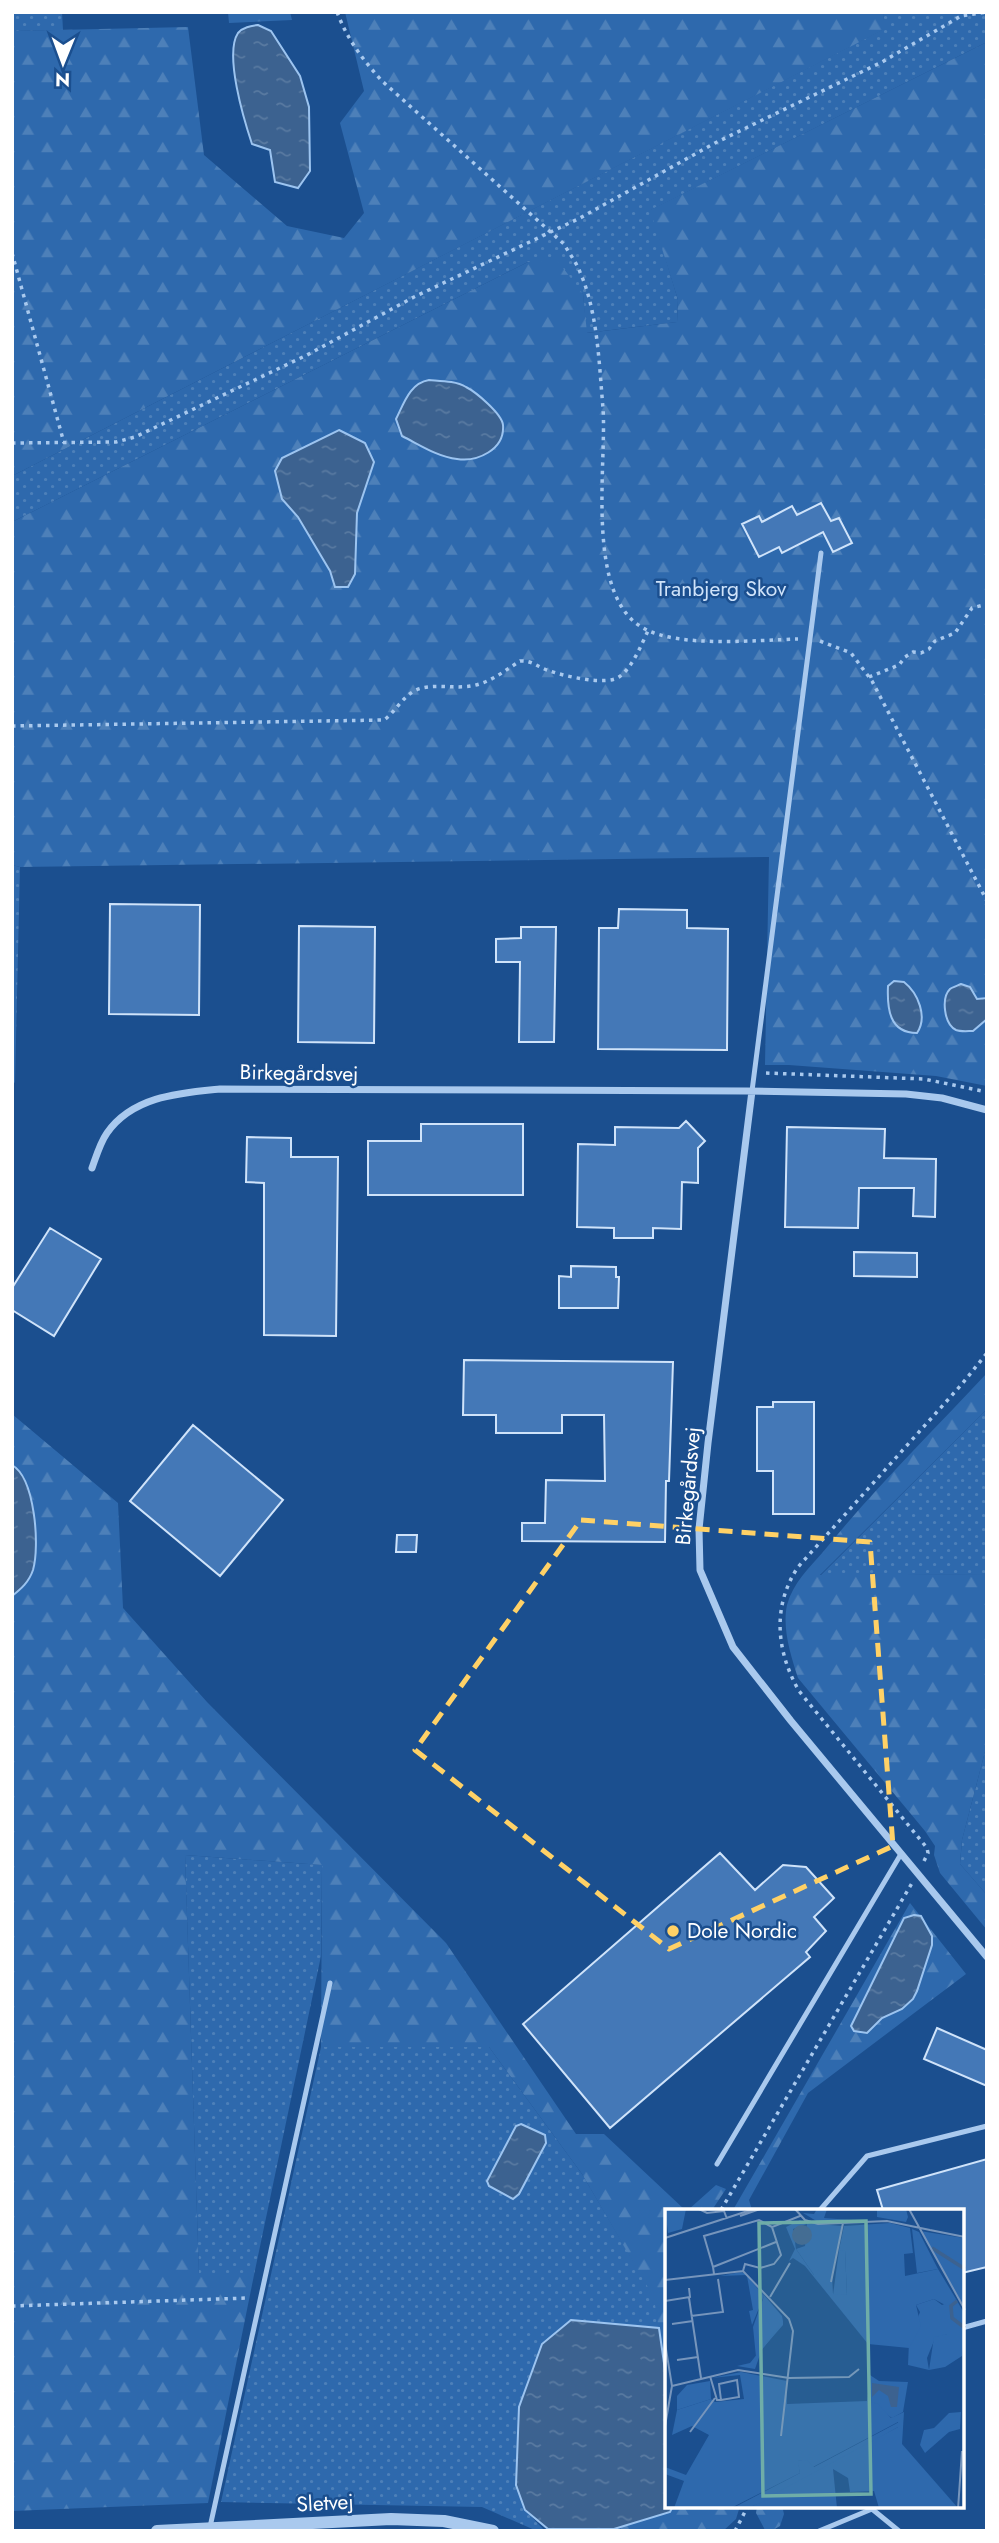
<svg xmlns="http://www.w3.org/2000/svg" width="999" height="2543" font-family="Jost,sans-serif">
  <style>
    .grass { fill: url(#grass-dots) }
    .forest { fill: url(#forest-firs); fill-rule: evenodd }
    .water { fill: url(#water-ripples); stroke: #9cc4f0; stroke-width: 2 }
    .building { fill: #4478b7; stroke: #cfe3fa; stroke-width: 2 }
    .lines { fill: none; stroke-linecap: round; stroke-linejoin: round }
    .path { stroke: #a9c9ee; stroke-width: 3.5; stroke-dasharray: 3.5 5; stroke-linecap: butt }
    .service { stroke: #a9c9ee; stroke-width: 5 }
    .minor { stroke: #a9c9ee; stroke-width: 7 }
    .tertiary { stroke: #a9c9ee; stroke-width: 12 }
    .marked { fill: none; stroke: #ffd166; stroke-width: 5; stroke-dasharray: 14 9; stroke-linejoin: round }
    .poi-dot { fill: #ffd166; stroke: #1b4f8f; stroke-width: 2.5 }
    .labels { text-anchor: middle; stroke-width: 5; stroke-linejoin: round; paint-order: stroke }
    .park-label { font-size: 21px; fill: #cfe3fa; stroke: #1b4f8f }
    .street-label { font-size: 21px; fill: #fff; stroke: #1b4f8f }
    .poi-label { font-size: 21px; fill: #fff; stroke: #1b4f8f; text-anchor: start }
    .inset-river { fill: none; stroke: #3c6290; stroke-width: 3.5 }
    .inset-road { fill: none; stroke: #7695bc; stroke-width: 2 }
    .view { fill: #6fada8; fill-opacity: 0.15; stroke: #6fada8; stroke-width: 3.5 }
    .inset-edge { fill: none; stroke: #fff; stroke-width: 3.5 }
  </style>
  <defs>
    <pattern id="grass-dots" width="8" height="8" patternUnits="userSpaceOnUse" patternTransform="scale(1.75)"><rect width="8" height="8" fill="#2e69ad"/><path d="M2 2h.1M6 6h.1" fill="none" stroke="#4d80b9" stroke-width="1.8" stroke-linecap="round"/></pattern>
    <pattern id="forest-firs" width="22" height="20" patternUnits="userSpaceOnUse" patternTransform="scale(1.75)"><rect width="22" height="20" fill="#2e69ad"/><path d="M5 1l3.5 6h-7zM16 11l3.5 6h-7z" fill="#4d80b9"/></pattern>
    <pattern id="water-ripples" width="26" height="14" patternUnits="userSpaceOnUse" patternTransform="scale(1.75)"><rect width="26" height="14" fill="#3c6290"/><path d="M2 4q2-2 4 0t4 0M15 11q2-2 4 0t4 0" fill="none" stroke="#597aa1"/></pattern>
  </defs>
  <rect width="100%" height="100%" fill="#1b4f8f"/>
  <!-- grass -->
  <path class="grass" d="M12,12H62L63,30L12,31Z
    M884,12H987V42L651,210L678,300L677,322L586,333L583,294L528,262L12,522V476L882,30Z
    M12,865L20,867L15,1082L12,1086Z
    M987,1409V1574L820,1576Z
    M987,1744V1895L960,1864L962,1840Z
    M185,1855L322,1865L321,1956L254,2275H199Z
    M321,2047H489L582,2174L655,2298L659,2328L571,2320L519,2407L516,2485L525,2510L545,2531H537L482,2507L221,2502Z"/>
  <!-- forest -->
  <path class="forest" d="M228,12H290L292,20L229,23Z
    M345,12H884L883,30L12,476V31L188,27L204,155L287,226L344,238L364,213L340,123L364,91Z
    M987,42V998L977,999L970,987L946,998C946,1011 945,1028 962,1030C966,1031 971,1032 974,1030C979,1028 983,1021 987,1019V1086L936,1076L789,1065H765L769,857L20,867L12,865V522L528,262L557,260L583,294L587,333L677,322L678,300L650,210ZM303,449L374,462L357,513L355,574L335,587C324,555 305,524 282,499V458Z
    M987,1373V1409L820,1575L987,1574V1744L962,1840L960,1864L987,1895V1930L940,1873L934,1855L935,1846L925,1831L798,1678C791,1656 782,1629 787,1605C793,1583 809,1568 823,1552C874,1489 932,1432 987,1373Z
    M12,1414L118,1503L123,1608L207,1702L446,1943L576,2134H604L685,2210H666V2377L654,2298L582,2174L489,2047H321L322,1865L185,1855L199,2274L254,2275L208,2503L12,2511Z
    M910,1903L966,1974L808,2093L749,2200L752,2210H733Z
    M716,2185L726,2189L712,2210H688Z
    M673,2506H740L736,2519L723,2531H549L548,2529H614L670,2512Z
    M757,2506H782L784,2514L780,2526L773,2530H765L756,2513Z"/>
  <!-- water -->
  <path class="water" d="M258,25L271,31L300,76L309,107L310,171L298,188L275,182L270,150L252,144C244,120 224,54 238,33C243,27 251,26 258,25Z
    M429,380C441,381 456,381 466,387C476,392 502,414 503,425C505,450 477,462 457,459C438,457 420,445 402,436L396,419C404,403 410,383 429,380Z
    M339,430L365,443L374,462L357,513L355,574L348,587H335L330,571L298,517L282,499L275,471L282,458Z
    M894,981L904,982C918,993 928,1017 917,1033C889,1033 887,1008 888,986Z
    M961,984L970,987L977,999L987,998V1019L973,1031C968,1031 961,1032 956,1030C944,1024 941,998 950,989C951,988 959,985 961,984Z
    M12,1465C35,1478 40,1546 33,1570C29,1582 21,1589 12,1596Z
    M914,1915L921,1916L932,1936V1945L917,1991L913,1999L902,2009L882,2018L867,2033L854,2031L851,2026L904,1918Z
    M521,2124L545,2135L546,2143L519,2194L513,2199L489,2186L487,2181L516,2126Z
    M571,2320L659,2328L666,2377V2506H673L670,2512L614,2529H548L525,2510L516,2485L519,2407L542,2344Z"/>
  <!-- building -->
  <path class="building" d="M821,503L831,521L839,518L852,543L833,552L823,532L782,553L779,547L759,557L742,524L759,516L762,522L792,506L797,515Z
    M110,904L200,905L199,1015L109,1014Z
    M619,909L687,910V928L728,929L727,1050L598,1049L599,928H618Z
    M299,926L375,927L374,1043L298,1042Z
    M521,927H556L554,1042H519L520,962H496V939L521,938Z
    M686,1121L705,1141L698,1148V1183L682,1182L681,1229L653,1228V1238H614V1228L577,1227L578,1144L615,1145V1127L679,1128Z
    M421,1124H523V1195H368V1141H421Z
    M787,1127L885,1129L884,1158L936,1159L935,1217L913,1216L914,1188H859L858,1228L785,1227Z
    M247,1137L291,1138V1157H338L336,1336L264,1335V1183L246,1182Z
    M50,1228L101,1259L54,1336L12,1310V1288Z
    M854,1252L917,1253V1277L854,1276Z
    M571,1266L616,1267V1277H619L618,1308H559V1276L571,1277Z
    M464,1360L673,1362L669,1481H666L665,1542L522,1541V1523H545L546,1480L605,1481L604,1415H562V1433H496V1415H463Z
    M773,1402H814V1514H773V1471H757V1407H773Z
    M193,1425L283,1500L220,1576L130,1501Z
    M397,1535H417L416,1552H396Z
    M720,1853L755,1890L783,1865L806,1867L834,1898L814,1917L826,1931L806,1952L810,1957L610,2128L523,2024Z
    M937,2028L987,2050V2086L924,2059Z
    M987,2159V2267L962,2273V2210H883L877,2190Z"/>
  <g class="lines">
    <!-- path -->
    <path class="path" d="M337,12C347,39 363,60 382,81L564,244C569,253 576,262 580,272C598,313 599,364 603,408C607,465 584,598 645,629C681,648 757,640 798,639
      M12,253L64,443
      M12,443L116,442L135,437L307,355L414,297L580,218L715,143L882,62L961,16L987,12
      M820,641L851,653L872,681L987,901
      M869,677L899,665L905,657L913,652L921,653L929,649L935,641L955,633L972,608L987,604
      M12,726L384,720C396,711 402,697 416,690C432,683 454,689 471,686C490,683 504,671 520,661C532,660 539,668 550,671C564,676 606,686 619,677C633,667 641,645 648,631
      M766,1073L924,1079L987,1092
      M924,1861L928,1853L927,1848L799,1691C776,1651 772,1606 798,1567L962,1384L987,1353
      M721,2210L912,1883
      M12,2306L248,2298
      M735,2531L748,2506"/>
    <!-- service -->
    <path class="service" d="M752,1091L821,553
      M717,2164L901,1854
      M820,2210L867,2156L987,2126
      M962,2328L987,2321
      M872,2509L899,2531
      M210,2527L330,1983
      M819,2531L872,2509V2506"/>
    <!-- minor -->
    <path class="minor" d="M752,1091L708,1443L699,1529L700,1570L733,1647L791,1721L987,1957
      M92,1168C96,1157 100,1143 107,1133C133,1096 180,1093 220,1089L746,1091L906,1094L942,1098L987,1110"/>
    <!-- tertiary -->
    <path class="tertiary" d="M157,2531L391,2519L444,2521L493,2531"/>
  </g>
  <!-- marked area -->
  <path class="marked" d="M581,1520L870,1542L893,1846L669,1949L415,1750Z"/>
  <!-- markers -->
  <circle class="poi-dot" cx="673" cy="1931" r="7"/>
  <g class="labels">
    <!-- park labels -->
    <g class="park-label">
      <text x="721" y="596">Tranbjerg Skov</text>
    </g>
    <!-- street labels -->
    <g class="street-label">
      <text transform="translate(299 1073) rotate(1)" y="7">Birkegårdsvej</text>
      <text transform="translate(688 1486) rotate(-85)" y="7">Birkegårdsvej</text>
      <text transform="translate(325 2503) rotate(-3)" y="7">Sletvej</text>
    </g>
    <!-- poi labels -->
    <g class="poi-label">
      <text x="687" y="1938">Dole Nordic</text>
    </g>
  </g>
  <!-- overview -->
  <g transform="translate(665 2209)">
    <rect width="299" height="299" fill="#1b4f8f"/>
    <path d="M0,0H21L17,20L3,24ZM212,0H241L243,8L241,13L212,8ZM142,14L177,17L167,66H149L131,40L140,37ZM247,20L254,23L273,60L252,64ZM255,22L299,29V98L296,93ZM174,41H180L182,86H168ZM82,67L99,87L87,116L84,102L88,101ZM269,90L277,96L291,90L299,104V125H282L269,132L262,149L264,161L243,156L244,133L255,103L251,96ZM88,118H115L91,148ZM205,166L214,172L243,173L238,203L227,209L202,192ZM45,172L46,190L12,201V187L22,176ZM296,203L295,220L284,223L260,244L255,236L259,221L269,219L284,204ZM234,213L233,218L111,289L82,299L66,300L135,264L132,252L142,250L149,258Z" fill="#2e69ad"/>
    <path d="M152,0H162L159,9L186,11L153,13L138,4L149,5ZM135,11L142,15L128,20L131,40L149,66H167L168,85L182,86L180,42L174,41L179,17L225,14L245,19L248,44L239,45L240,67L273,60L291,90L282,97L269,90L251,96L256,117L244,139L203,135L140,57L128,49L124,52L130,40L121,18ZM76,63L81,65L117,107L118,112V116L97,140L90,160L72,157L85,154L114,118H88L99,87L81,66L55,67ZM282,125H299L297,147L280,158L264,161L269,128ZM76,163L122,172V195L202,192L213,195L226,209L239,203L237,235L293,299H214L209,282L185,283L183,269L168,260L172,299H82L110,288L111,284L233,218V213L148,258L142,251L133,252L135,264L66,299H9L19,272L0,265V258L21,266L44,226L27,217L7,226L12,201L46,190L50,193L79,190L75,166L47,169Z" fill="#2e69ad"/>
    <path d="M127 26a10 10 0 1 1 20 0a10 10 0 1 1-20 0ZM207,174L234,178L232,198H226L223,187L214,181L207,188Z" fill="#3c6290"/>
    <path class="inset-river" d="M267,39L300,60M292,92L286,97L287,109L300,119"/>
    <path class="inset-road" d="M34,0L42,4L59,2L62,10M130,0L140,11L153,15L222,12L265,21M244,0L300,101M75,7L95,0M265,21L300,28M0,29L89,0M48,58L39,27L94,11L107,18M78,62L80,55L95,59L109,55L116,46L107,18L135,7M49,65L48,58L111,33M0,71L78,62L124,110L128,122L116,227M166,73L178,14M105,88L125,54M24,89L36,169M0,92L25,88L24,79M26,107L58,103L53,70M7,115L28,112M0,134L7,177L0,217M12,151L33,148M45,167L52,191H56L74,188L72,171L54,175L56,191M7,177L73,161L124,169L184,168L194,160M25,223L50,189M293,300L297,242"/>
    <path class="view" d="M201,12L206,285L98,287L94,14Z"/>
    <rect width="299" height="299" class="inset-edge"/>
  </g>
  <!-- border -->
  <rect width="999" height="2543" fill="none" stroke="#ffffff" stroke-width="28"/>
  <!-- north arrow -->
  <g transform="translate(63 63) rotate(181)" stroke="#1b4f8f" stroke-width="5" paint-order="stroke">
  <path d="M0-5L12 26L0 18L-12 26Z" fill="#ffffff"/>
  <text y="-10" font-size="19" font-weight="bold" text-anchor="middle" fill="#ffffff">N</text>
  </g>
</svg>
